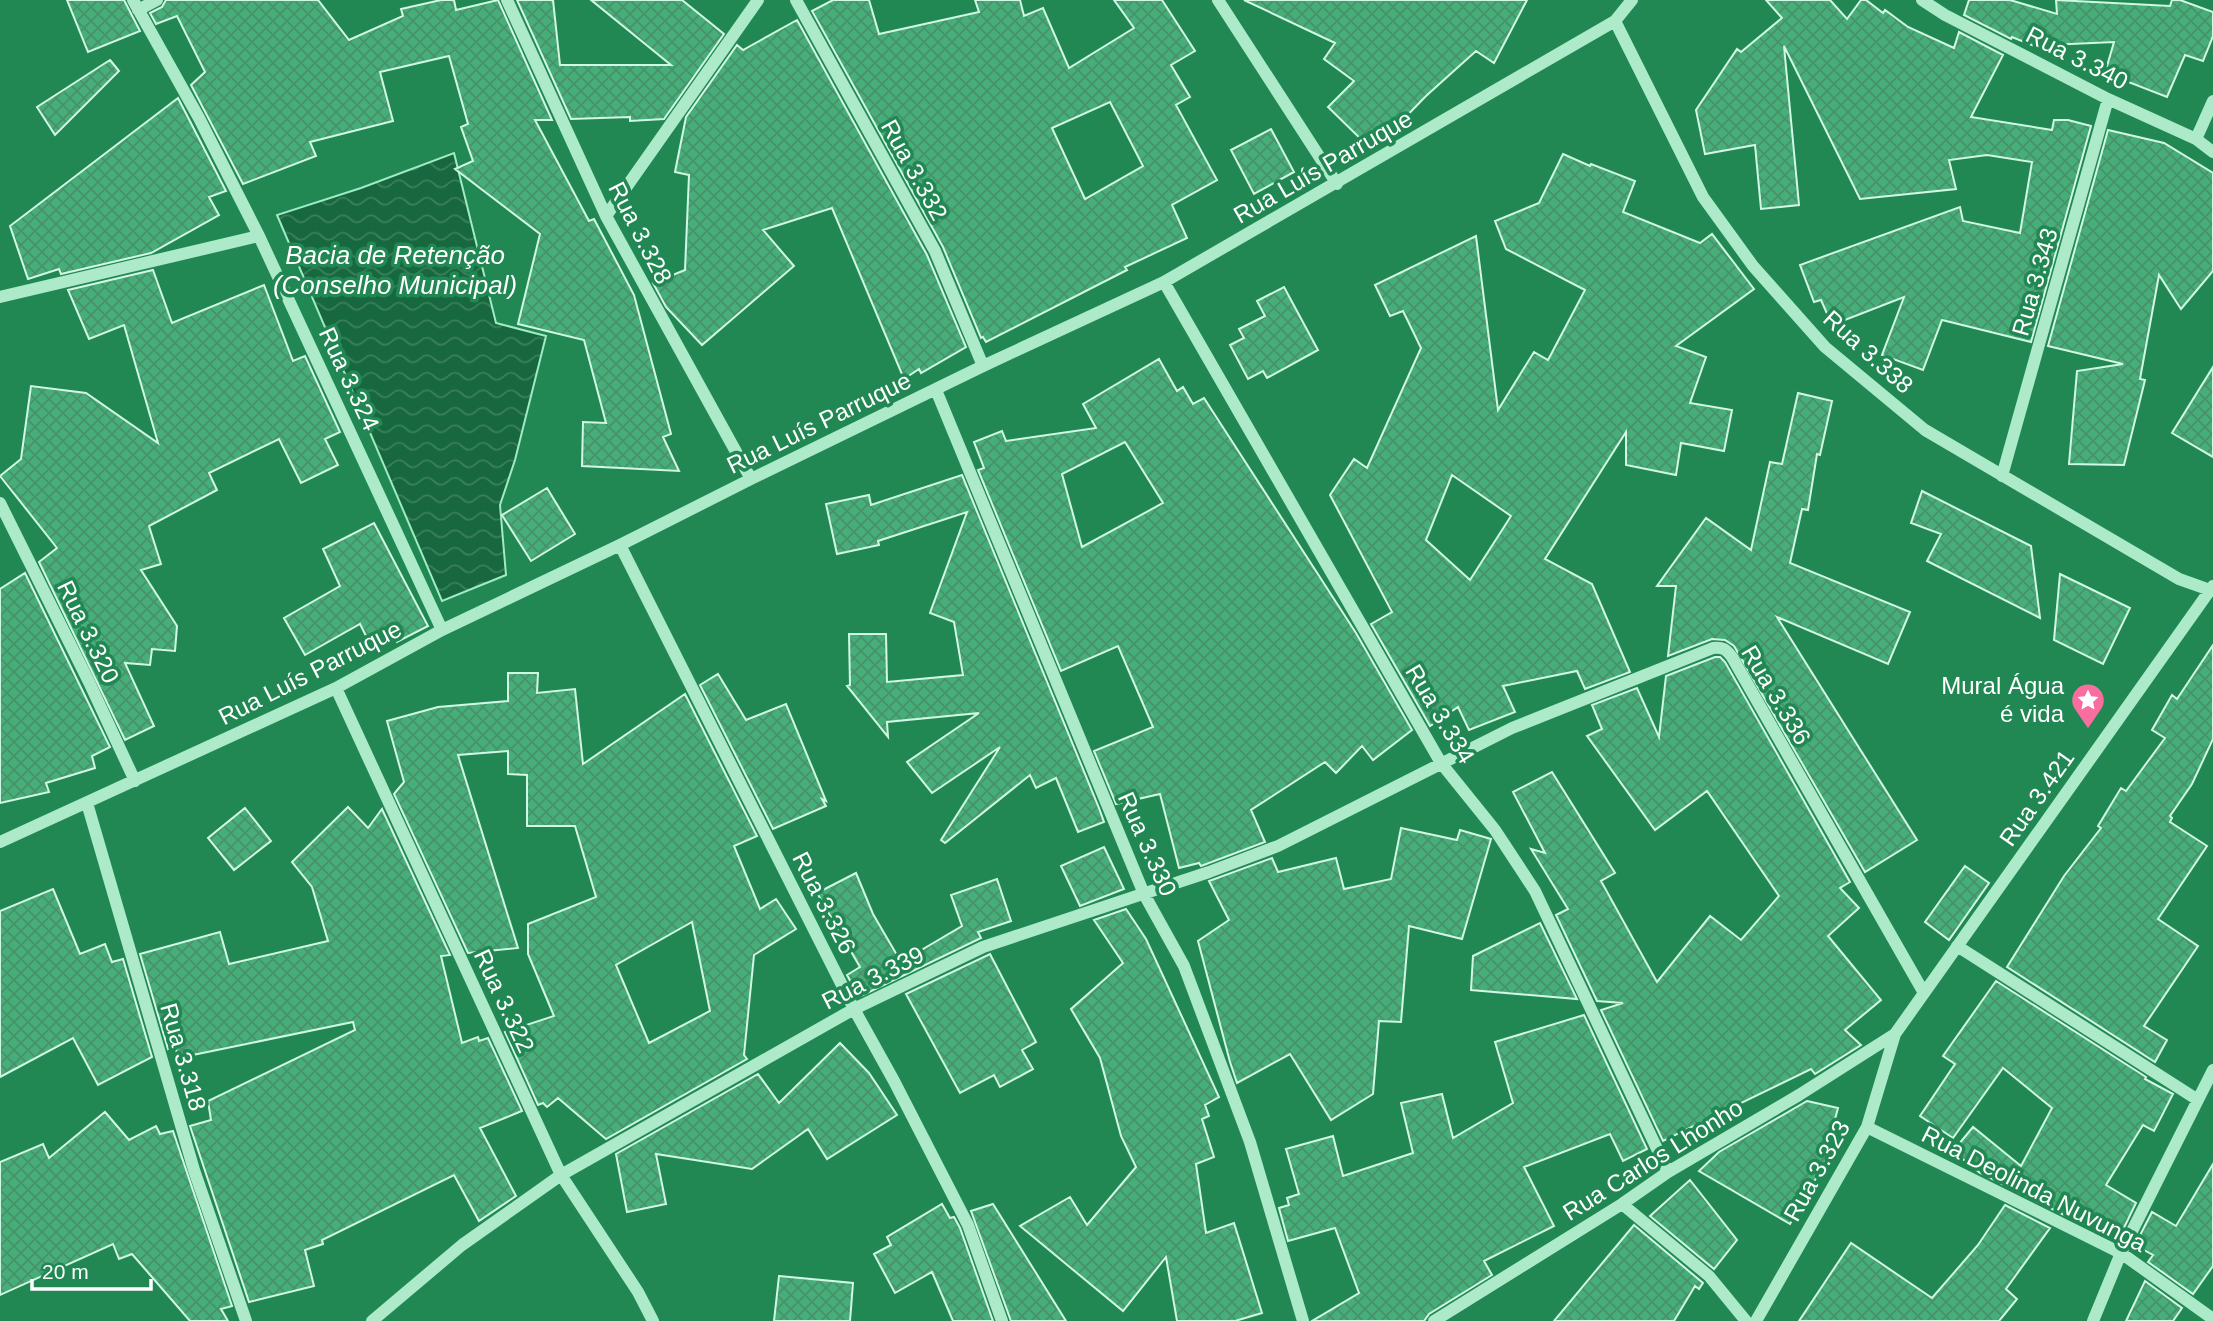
<svg xmlns="http://www.w3.org/2000/svg" width="2213" height="1321" font-family="Arial,sans-serif">
  <style>
    .water { fill: url(#water-waves); stroke: #a0ebc3; stroke-width: 2 }
    .building { fill: url(#building-cross-hatch); stroke: #d1f8e3; stroke-width: 2; fill-rule: evenodd }
    .lines { fill: none; stroke-linecap: round; stroke-linejoin: round }
    .minor { stroke: #aceaca; stroke-width: 12 }
    .labels { text-anchor: middle; stroke-width: 7; stroke-linejoin: round; paint-order: stroke }
    .street-label { font-size: 24px; fill: #fff; stroke: #218854 }
    .poi-label { font-size: 24px; fill: #fff; stroke: #218854; text-anchor: end }
    .water-label { font-size: 26px; font-style: italic; fill: #fff; stroke: #218854 }
  </style>
  <defs>
    <pattern id="water-waves" width="16" height="10" patternUnits="userSpaceOnUse" patternTransform="scale(1.75)"><rect width="16" height="10" fill="#17683f"/><path d="M0 5q4-4 8 0t8 0" fill="none" stroke="#3a7f5c"/></pattern>
    <pattern id="building-cross-hatch" width="8" height="8" patternUnits="userSpaceOnUse" patternTransform="scale(1.75)"><rect width="8" height="8" fill="#46ae78"/><path d="M0 0l8 8M0 8l8-8" fill="none" stroke="#48916b"/></pattern>
  </defs>
  <rect width="100%" height="100%" fill="#218854"/>
  <!-- water -->
  <path class="water" d="M454,153L496,323L546,336L515,460L500,505L506,575L442,601L277,215L361,188Z"/>
  <!-- building -->
  <path class="building" d="M67,0H124L140,31L88,52Z
    M166,0H318L349,40L403,16L401,9L441,0H454L456,10L498,0L552,120H535L589,221L594,219L634,295L671,434L663,437L679,471L582,466L583,422L606,423L584,340L518,324L540,234L455,169L473,161L461,127L468,124L449,56L380,72L393,121L310,142L316,156L243,184L191,85L205,72L177,16L156,24L150,13L162,7Z
    M517,0H553L560,65H671L591,0H682L724,34L664,119L630,121V117L571,119Z
    M833,0H869L879,34L979,12L975,0H1020L1024,16L1043,8L1069,68L1134,28L1114,0H1162L1195,51L1171,65L1190,97L1176,105L1217,180L1172,205L1187,238L1125,267L1127,270L986,342L983,337L981,338L943,247L812,11ZM1110,102L1143,166L1085,199L1052,128Z
    M1244,0H1527L1494,63L1476,51L1426,96L1393,130L1394,132L1370,148L1328,107L1354,81L1324,59L1335,43Z
    M1766,0H1830L1847,19L1861,0H1866L1883,13L1885,10L1908,27L1954,48L1959,32L2003,55L1971,117L2052,130L2054,120H2068L2091,126L2031,342L1942,320L1923,370L1882,355L1904,297L1832,325L1821,300L1814,302L1800,265L1960,207L1963,221L2020,233L2032,162L1987,155L1949,160L1956,189L1860,199L1784,46L1799,205L1761,209L1755,145L1705,154L1696,110L1737,49L1741,52L1782,18Z
    M1969,0H2010L2057,14L2056,0L2170,6L2172,0H2180L2213,12V36L2203,61L2185,55L2167,97L2105,73L2114,42L2049,45L2047,51L2012,37L2011,39L1964,15Z
    M797,20L927,255L966,347L921,373L919,369L904,379L832,208L763,230L794,266L702,345L666,307L653,283L685,270L689,175L675,172L686,117L737,45L743,50Z
    M110,60L119,71L55,135L37,107Z
    M178,98L226,191L209,197L219,215L151,253L61,274L59,269L28,279L10,226Z
    M1271,129L1294,172L1254,194L1231,150Z
    M2108,130L2164,143L2213,173V271L2181,309L2159,275L2140,379L2145,380L2124,465L2069,464L2077,371L2123,364L2048,346Z
    M1563,154L1590,166L1591,164L1635,181L1623,212L1700,243L1712,234L1754,289L1676,346L1706,357L1690,403L1732,410L1724,451L1681,443L1676,475L1626,465V432L1545,559L1592,584L1630,672L1585,689L1577,671L1503,686L1515,712L1469,730L1458,707L1430,726L1371,624L1392,612L1330,495L1354,459L1367,468L1421,348L1403,311L1390,316L1375,285L1476,236L1498,410L1534,352L1548,360L1585,290L1506,249L1495,221L1539,203ZM1452,475L1511,516L1470,580L1426,540Z
    M153,270L172,323L264,285L293,361L305,356L340,432L325,439L338,465L301,483L279,439L209,473L217,490L149,526L161,564L141,570L177,626L175,651L152,649L150,665L125,663L154,726L125,740L39,562L57,548L0,476L21,459L31,386L86,393L158,443L124,325L89,339L68,290Z
    M1284,287L1318,350L1267,378L1263,371L1248,379L1230,345L1244,338L1239,329L1265,316L1257,301Z
    M1159,359L1177,391L1183,387L1193,404L1204,398L1356,633L1412,730L1373,760L1362,746L1336,773L1325,762L1251,810L1265,842L1201,866L1199,863L1179,868L1160,794L1116,804L1094,751L1153,727L1118,646L1061,671L978,470L984,468L974,442L1002,431L1006,441L1096,428L1083,404ZM1125,442L1163,503L1082,547L1062,474Z
    M2213,367V457L2172,433Z
    M1798,393L1832,401L1820,455L1817,454L1808,510L1802,509L1790,563L1910,612L1888,664L1777,617L1917,840L1865,872L1734,646L1725,640L1712,639L1668,656L1676,586H1657L1706,518L1751,550L1770,462L1782,464Z
    M962,475L1099,808L1104,822L1078,832L1056,778L1036,788L1030,775L945,843L941,840L1000,747L932,793L907,762L979,713L887,722L888,737L847,686L850,685L849,634H886L887,682L963,675L954,622L930,613L967,512L878,541L879,545L837,554L826,504L869,495L871,505Z
    M547,488L575,534L531,561L502,515Z
    M1922,491L2031,546L2040,618L1927,561L1941,534L1911,523Z
    M374,523L428,626L397,642L391,629L368,640L360,624L305,655L284,618L340,586L323,549Z
    M25,573L110,747L92,756L95,768L46,783L49,792L0,803V589Z
    M2060,574L2130,608L2103,664L2054,640Z
    M2213,645V739L2192,784L2170,816L2172,818L2170,822L2207,846L2158,919L2198,946L2144,1026L2167,1040L2155,1062L2007,967L2064,876L2101,828L2098,826L2121,788L2126,791L2165,738L2152,730L2172,695L2177,699Z
    M1715,657H1720L1725,662L1850,882L1840,888L1859,908L1828,936L1881,1000L1845,1030L1861,1045L1815,1074L1811,1069L1663,1141L1601,1010L1623,1003L1597,1001L1556,915L1568,909L1531,849L1545,853L1513,792L1552,772L1615,873L1601,881L1657,982L1710,916L1741,940L1779,896L1707,791L1655,830L1587,736L1602,729L1592,705L1637,688L1659,737L1666,676Z
    M508,673H538L537,693L575,689L583,764L685,694L757,836L734,846L760,909L776,899L796,929L754,955L744,1055L747,1059L606,1139L558,1098L547,1107L543,1103L538,1105L505,1032L554,1016L528,954V924L596,897L575,826H527V775L508,774V751L458,755L518,948L468,953L394,794L404,782L387,721L438,707L508,701ZM692,922L710,1011L649,1043L616,965Z
    M718,674L746,720L786,704L826,801L822,799L826,806L773,829L700,685Z
    M348,807L368,828L382,809L450,955L441,956L462,1043L478,1037L479,1041L488,1038L522,1111L480,1128L516,1196L479,1221L454,1175L322,1240L323,1244L305,1250L314,1286L249,1302L190,1126L211,1120L208,1101L355,1030L353,1022L178,1058L175,1045L168,1049L140,954L220,932L229,964L328,941L312,887L292,862Z
    M245,808L271,841L234,870L208,838Z
    M1401,828L1457,840L1460,830L1491,839L1462,939L1409,926L1401,1022L1379,1021L1373,1094L1331,1120L1290,1054L1237,1083L1230,1062L1198,941L1229,920L1209,881L1272,858L1278,872L1336,858L1344,889L1391,879Z
    M1104,847L1124,889L1080,906L1061,866Z
    M1965,866L1989,883L1949,940L1925,922Z
    M856,873L873,914L901,962L962,926L951,895L997,879L1011,921L978,932L981,938L859,997L847,975L860,967L817,893Z
    M53,889L80,954L105,944L112,962L123,959L152,1057L98,1085L73,1038L0,1077V911Z
    M1126,909L1146,939L1219,1097L1205,1105L1209,1116L1202,1119L1214,1157L1196,1164L1206,1233L1234,1223L1262,1313L1235,1321H1177L1166,1257L1123,1311L1020,1226L1070,1197L1087,1225L1136,1167L1121,1136L1100,1058L1071,1009L1123,963L1094,920Z
    M1540,923L1577,999L1471,990L1473,956Z
    M990,954L1036,1042L1022,1050L1033,1069L1000,1087L994,1075L960,1093L906,994Z
    M1996,981L2146,1077L2145,1079L2173,1094L2154,1131L2143,1125L2106,1185L2136,1203L2120,1236L2092,1220L2088,1226L2067,1214L2066,1216L1980,1173L1953,1151L1973,1127L2021,1166L2052,1108L2003,1068L1953,1138L1920,1116L1955,1064L1943,1056Z
    M1584,1015L1647,1149L1623,1161L1610,1134L1524,1167L1554,1226L1484,1261L1492,1275L1429,1314L1424,1321H1312L1359,1293L1335,1228L1288,1241L1279,1208L1289,1205L1287,1198L1299,1194L1286,1149L1333,1136L1343,1176L1413,1153L1401,1103L1442,1094L1453,1138L1513,1103L1495,1042Z
    M840,1043L869,1073L897,1115L827,1159L808,1129L752,1169L656,1154L666,1204L627,1212L616,1154L758,1074L779,1103Z
    M1807,1101L1838,1108L1827,1150L1831,1152L1790,1224L1699,1171L1719,1152Z
    M105,1112L129,1140L156,1126L160,1134L173,1131L232,1306L221,1309L228,1321H190L132,1254L119,1259L113,1244L0,1295V1162L43,1144L49,1158Z
    M2213,1164V1266L2193,1294L2148,1262L2153,1255L2135,1245L2152,1212L2176,1226Z
    M1690,1180L1737,1240L1714,1269L1650,1216Z
    M942,1204L950,1218L954,1217L960,1228L993,1321H953L932,1272L895,1293L874,1254L891,1245L887,1237Z
    M993,1204L1066,1321H1011L971,1211Z
    M2005,1205L2050,1228L2006,1289L2017,1299L1999,1321H1799L1851,1243L1932,1298L1978,1245Z
    M1634,1225L1703,1283L1699,1289L1695,1286L1674,1321H1554Z
    M779,1276L853,1283L850,1321H774Z
    M2145,1281L2182,1308L2173,1321H2126Z"/>
  <g class="lines">
    <!-- minor -->
    <path class="minor" d="M133,0L199,118L259,236L442,630
      M507,0L606,216L751,479
      M796,0L935,251L983,366
      M1218,0L1337,184
      M1922,0L1945,15L2108,99L2196,139L2213,152
      M138,10L157,0
      M1615,21L1703,197L1753,266L1825,347L1925,430L2179,579L2213,591
      M2196,139L2213,101
      M606,216L758,0
      M1164,282L1441,763L1495,830L1535,891L1668,1172
      M0,297L259,236
      M936,390L1144,894L1184,966L1250,1142L1303,1321
      M2002,476L2108,99
      M0,503L89,682L135,781
      M620,545L854,1009L894,1081L968,1225L1002,1321
      M336,688L561,1175L638,1292L653,1321
      M87,803L194,1170L246,1321
      M0,842L336,688L442,630L620,545L751,479L983,366L1164,282L1615,21L1632,0
      M1957,946L2198,1100
      M1867,1127L2121,1253L2213,1319
      M1622,1204L1709,1276L1746,1321
      M372,1321L462,1245L561,1175L854,1009L983,947L1209,872L1278,846L1512,728L1713,648C1723,647 1726,649 1732,657L1924,993
      M1434,1321L1622,1204L1668,1172L1799,1095L1895,1034
      M1756,1321L1867,1127L1895,1034L2213,586
      M2093,1321L2121,1253L2213,1070"/>
  </g>
  <!-- icons -->
  <defs>
    <g id="sight-pin" transform="scale(1.75)"><path d="M0 17L-7.5 6A9.5 9.5 0 1 1 7.5 6Z" fill="#f76e9f" stroke="#218854"/><path d="M0-6L1.8-2.2L6-1.7L2.9 1.2L3.7 5.4L0 3.3L-3.7 5.4L-2.9 1.2L-6-1.7L-1.8-2.2Z" fill="#fff"/></g>
  </defs>
  <g fill-rule="evenodd">
    <use href="#sight-pin" x="2088" y="700"/>
  </g>
  <g class="labels">
    <!-- street labels -->
    <g class="street-label">
      <text transform="translate(2077 58) rotate(27)" y="8">Rua 3.340</text>
      <text transform="translate(1323 167) rotate(-30)" y="8">Rua Luís Parruque</text>
      <text transform="translate(914 170) rotate(61)" y="8">Rua 3.332</text>
      <text transform="translate(640 233) rotate(63)" y="8">Rua 3.328</text>
      <text transform="translate(2035 282) rotate(-74)" y="8">Rua 3.343</text>
      <text transform="translate(1868 352) rotate(42)" y="8">Rua 3.338</text>
      <text transform="translate(349 379) rotate(65)" y="8">Rua 3.324</text>
      <text transform="translate(819 423) rotate(-26)" y="8">Rua Luís Parruque</text>
      <text transform="translate(88 632) rotate(64)" y="8">Rua 3.320</text>
      <text transform="translate(310 673) rotate(-27)" y="8">Rua Luís Parruque</text>
      <text transform="translate(1776 695) rotate(59)" y="8">Rua 3.336</text>
      <text transform="translate(1440 714) rotate(59)" y="8">Rua 3.334</text>
      <text transform="translate(2037 798) rotate(-55)" y="8">Rua 3.421</text>
      <text transform="translate(1147 844) rotate(66)" y="8">Rua 3.330</text>
      <text transform="translate(824 903) rotate(63)" y="8">Rua 3.326</text>
      <text transform="translate(873 978) rotate(-27)" y="8">Rua 3.339</text>
      <text transform="translate(504 1001) rotate(65)" y="8">Rua 3.322</text>
      <text transform="translate(183 1057) rotate(74)" y="8">Rua 3.318</text>
      <text transform="translate(1653 1160) rotate(-32)" y="8">Rua Carlos Lhonho</text>
      <text transform="translate(1817 1171) rotate(-61)" y="8">Rua 3.323</text>
      <text transform="translate(2034 1189) rotate(27)" y="8">Rua Deolinda Nuvunga</text>
    </g>
    <!-- poi labels -->
    <g class="poi-label">
      <text x="2064" y="694">Mural Água<tspan x="2064" dy="28">é vida</tspan></text>
    </g>
    <!-- water labels -->
    <g class="water-label">
      <text x="395" y="264">Bacia de Retenção<tspan x="395" dy="30">(Conselho Municipal)</tspan></text>
    </g>
  </g>
  <!-- scale -->
  <path d="M32 1279v10h119v-10" fill="none" stroke="#ffffff" stroke-width="3.5"/>
  <text x="42" y="1279" font-size="21" fill="#ffffff" stroke="#218854" stroke-width="5" paint-order="stroke">20 m</text>
</svg>
